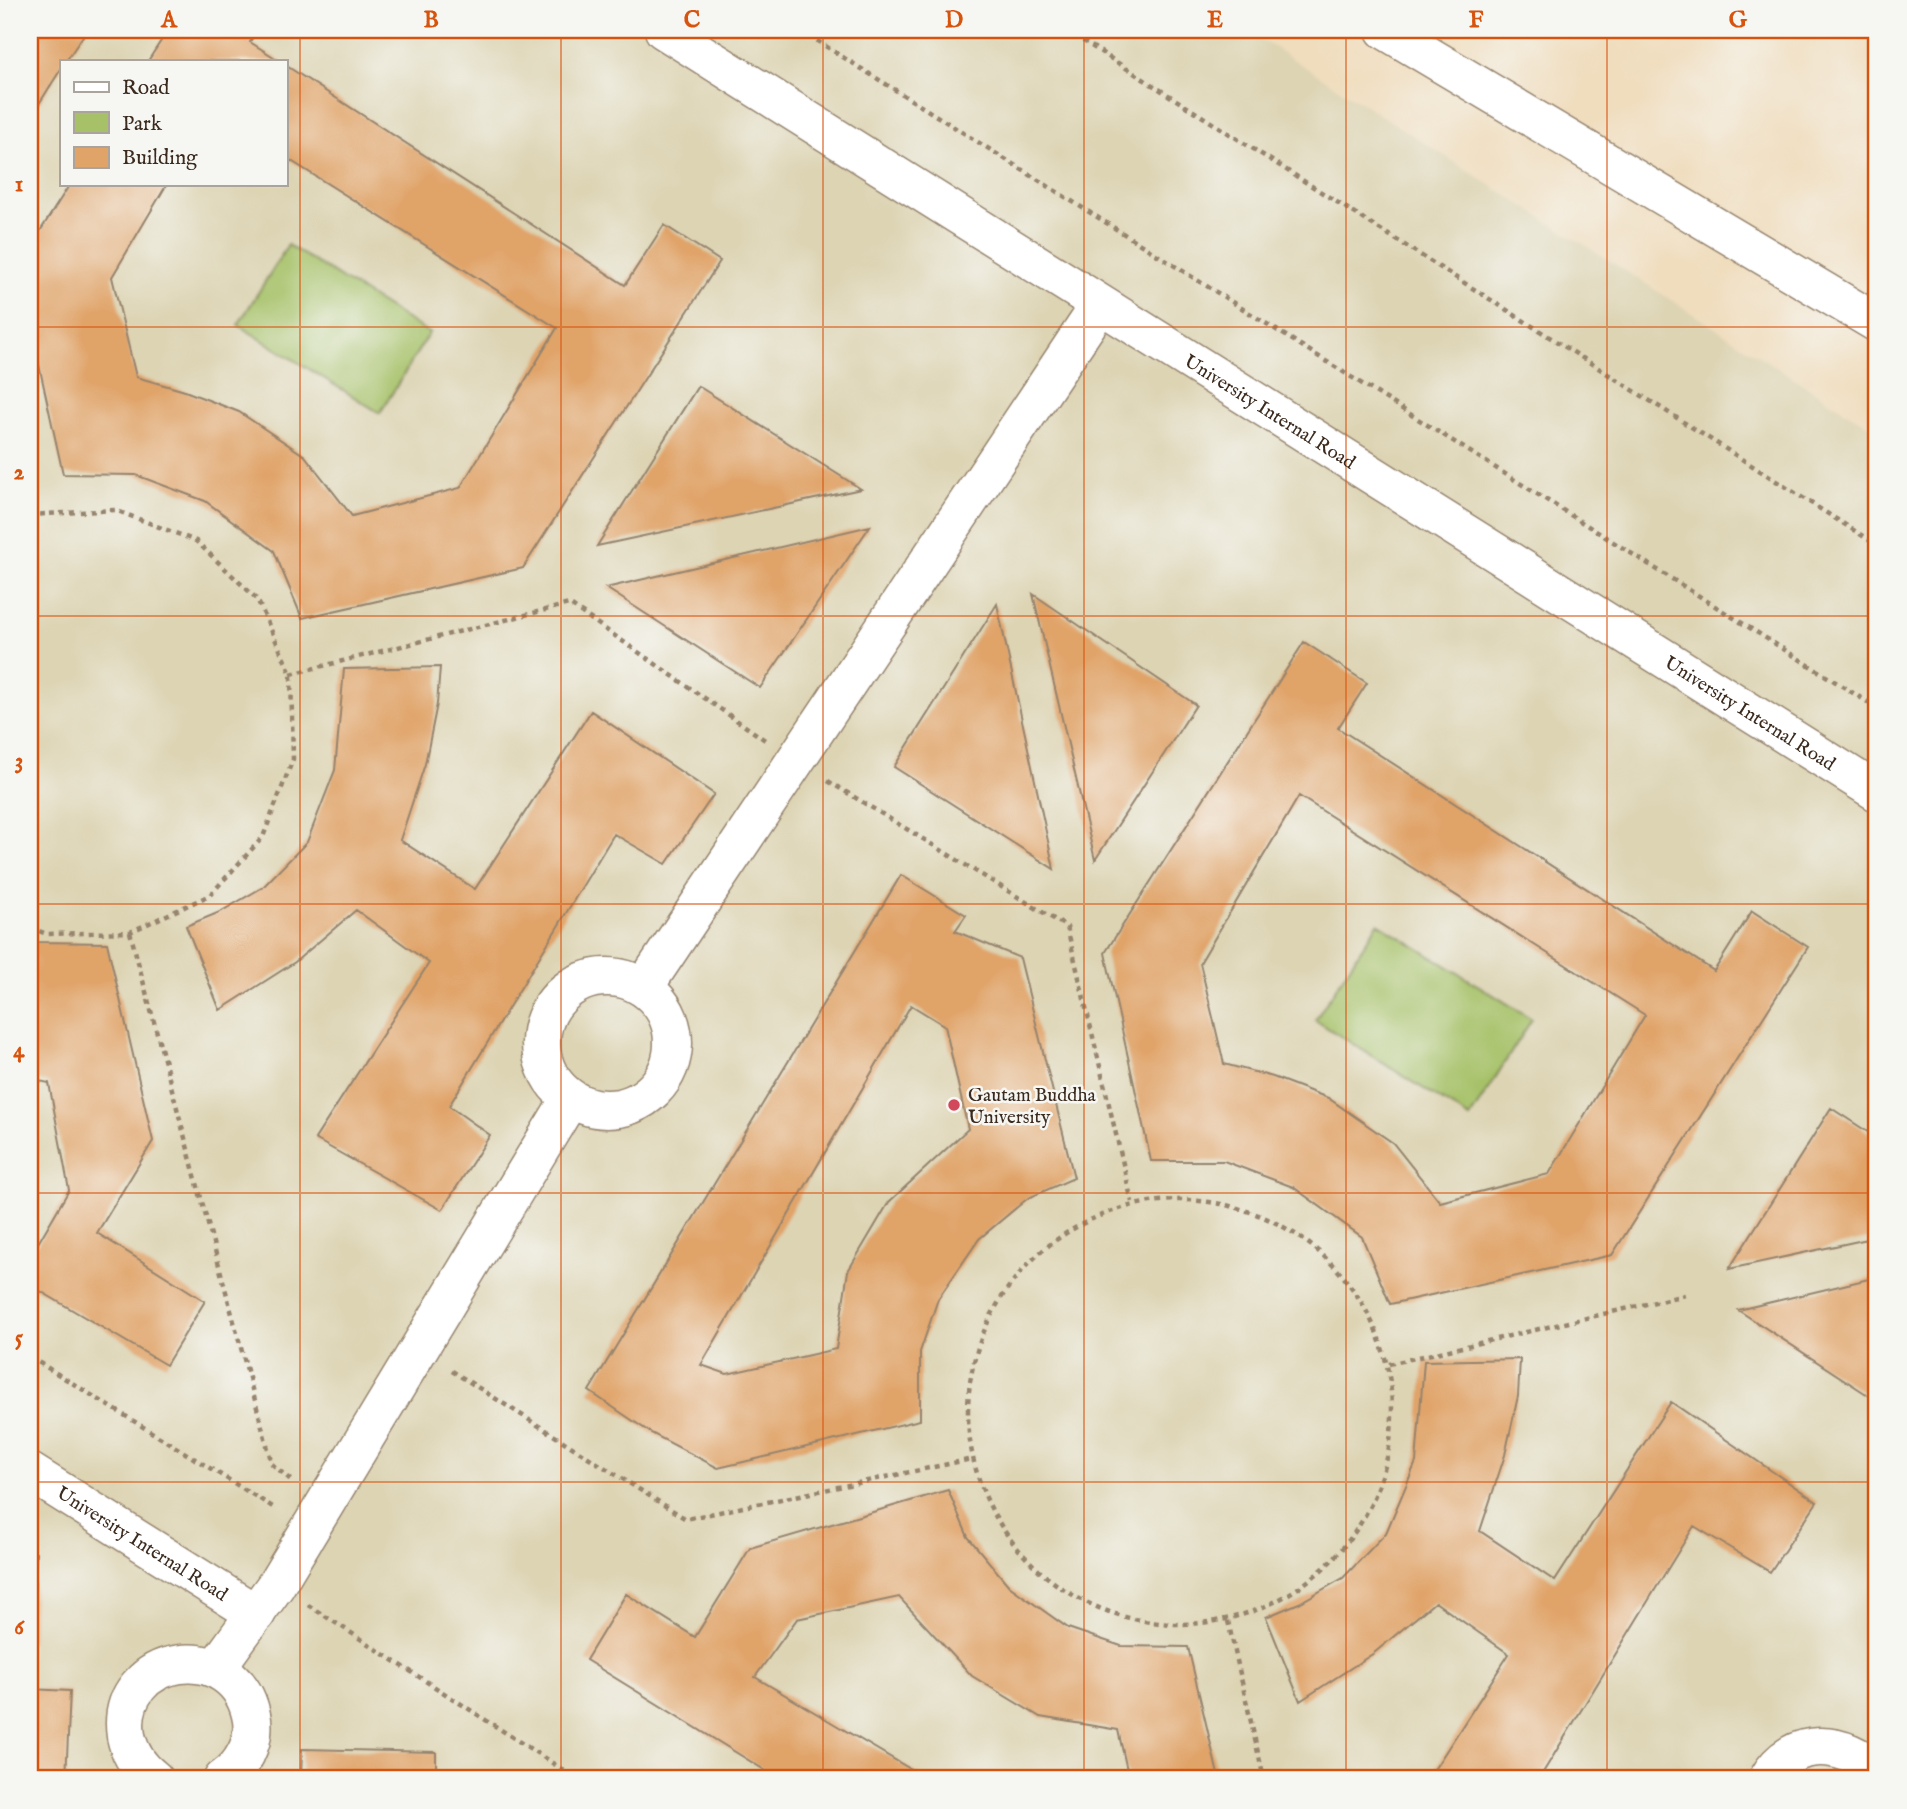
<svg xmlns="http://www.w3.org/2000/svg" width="1907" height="1809" font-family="'IM FELL English',serif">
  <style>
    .built { fill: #ddd4b4; fill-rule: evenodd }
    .green { fill: #a6c168; stroke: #707643; stroke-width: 2 }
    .building { fill: #e0a368; fill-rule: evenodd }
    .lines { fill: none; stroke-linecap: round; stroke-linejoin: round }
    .minor-casing { stroke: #96846e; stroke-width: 41 }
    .path { stroke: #96846e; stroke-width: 4.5; stroke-dasharray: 5 5; stroke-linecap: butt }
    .minor { stroke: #fff; stroke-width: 38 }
    .grid { fill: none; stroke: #d7540e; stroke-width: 2; stroke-opacity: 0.55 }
    .poi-dot { fill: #d1495b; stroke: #f6f6f2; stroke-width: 2.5 }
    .labels { text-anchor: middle; stroke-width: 5; stroke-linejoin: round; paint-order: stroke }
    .street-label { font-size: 19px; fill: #3b2a1e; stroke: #f6f6f2 }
    .poi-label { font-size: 19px; fill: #3b2a1e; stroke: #f6f6f2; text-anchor: start }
    .neatline { fill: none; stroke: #d7540e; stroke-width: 2.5 }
    .grid-label { font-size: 23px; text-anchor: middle; font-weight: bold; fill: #d7540e }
  </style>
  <rect width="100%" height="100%" fill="#f6f6f2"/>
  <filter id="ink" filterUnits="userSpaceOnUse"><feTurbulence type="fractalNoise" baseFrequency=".0143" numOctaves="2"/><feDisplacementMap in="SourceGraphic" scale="14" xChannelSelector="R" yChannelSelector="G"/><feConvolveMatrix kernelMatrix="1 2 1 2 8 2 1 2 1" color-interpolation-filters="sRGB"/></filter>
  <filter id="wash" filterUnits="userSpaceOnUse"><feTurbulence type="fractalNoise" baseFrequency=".00686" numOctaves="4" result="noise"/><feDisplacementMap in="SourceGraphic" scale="28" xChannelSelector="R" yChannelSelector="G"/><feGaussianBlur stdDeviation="1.57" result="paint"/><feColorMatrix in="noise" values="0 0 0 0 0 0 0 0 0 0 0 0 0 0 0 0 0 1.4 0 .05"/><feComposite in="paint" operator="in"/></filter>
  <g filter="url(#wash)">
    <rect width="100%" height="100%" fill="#f0ddbe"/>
    <!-- built -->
    <path class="built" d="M30,30H1247L1877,431V1779H30ZM61,61H285V184H61Z"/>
    <!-- green -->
    <path class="green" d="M288,245L429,333L380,413L238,325Z
      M1378,923L1532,1019L1470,1118L1315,1020Z"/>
    <g id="blocks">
      <!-- building -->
      <path class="building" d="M30,30H87L66,61H61V69L30,118Z
        M168,30H257L250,42L280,61H148Z
        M285,65L625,285L664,225L720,261L523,568L302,618L274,551L205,501L136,475L63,474L30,324V247L70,184H167L112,277L136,377L185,391L239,412L305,456L352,516L460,488L557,328L285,157Z
        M698,386L861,489L597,546Z
        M870,526L760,688L606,588Z
        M1033,594L1196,705L1095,860Z
        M997,604L1054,869L894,767Z
        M1304,642L1367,683L1338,728L1714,971L1752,911L1808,947L1612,1255L1390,1304L1362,1237L1293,1187L1224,1161H1151L1105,953ZM1299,796L1645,1015L1549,1174L1440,1202L1393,1143L1328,1098L1273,1077L1224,1064L1200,963Z
        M440,667L437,704L425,764L400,840L475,889L591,711L714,794L666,864L614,834L449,1106L490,1135L442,1210L315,1139L429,963L356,910L295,962L220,1010L186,926L220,912L263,887L307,842L335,770L344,669Z
        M901,875L966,915L955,931L1020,958L1074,1178L1028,1198L979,1239L938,1299L920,1352V1420L718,1468L651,1433L589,1391ZM911,1005L945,1026L968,1129L889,1202L848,1271L836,1349L727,1374L701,1365Z
        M30,939L35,942L107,943L153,1141L97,1233L205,1301L166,1365L30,1285V1257L69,1190L49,1083L30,1079Z
        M1831,1108L1877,1138V1237L1729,1269Z
        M1877,1277V1401L1738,1310Z
        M1520,1359L1518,1396L1505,1455L1480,1531L1555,1581L1671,1402L1817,1502L1770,1572L1694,1526L1539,1779H1428L1509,1654L1435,1602L1374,1653L1300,1701L1266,1617L1299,1603L1343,1578L1386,1533L1416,1462L1424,1361Z
        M948,1490L968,1537L1009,1586L1068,1628L1121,1646L1188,1647L1219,1779H1129L1118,1730L1040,1717L972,1676L899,1597L797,1619L755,1677L927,1779H779L586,1660L626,1594L695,1637L750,1548Z
        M30,1553H36L32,1642H30Z
        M30,1689L70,1691L66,1779H30Z
        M302,1749L436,1752V1779H301Z"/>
    </g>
  </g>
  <g filter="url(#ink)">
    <use href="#blocks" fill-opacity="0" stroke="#96846e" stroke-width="2"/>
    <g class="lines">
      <!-- minor casing -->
      <g class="minor-casing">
        <g id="minor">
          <path id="s1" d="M664,30L1877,792"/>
          <path d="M1385,30L1877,323"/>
          <circle cx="607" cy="1043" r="66"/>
          <path d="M644,987L1100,305"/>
          <path id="s2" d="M30,1472L256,1614"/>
          <path d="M216,1668L276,1585L570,1099"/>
          <path d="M154,1779C139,1768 130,1755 126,1736C113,1653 238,1633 252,1720C255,1743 242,1767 223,1779"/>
          <path d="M1768,1779C1792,1735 1846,1740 1877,1772"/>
        </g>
      </g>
      <!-- path -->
      <path class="path" d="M800,30L1877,708
        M1066,30L1877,545
        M30,491L34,513
        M30,515L115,510L196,541L257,599L291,674L293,759L263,837L210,895L130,932L47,934L30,928
        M291,674L569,604L765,740
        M828,781L1067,927L1132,1202
        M130,932L272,1464L293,1482
        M968 1412a212 212 0 1 1 424 0a212 212 0 1 1-424 0Z
        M30,1357L276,1509
        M1389,1364L1685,1295
        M452,1371L686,1519L972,1459
        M308,1605L577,1779
        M1228,1621L1264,1779"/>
      <!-- minor -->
      <use href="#minor" class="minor"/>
    </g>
  </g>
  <!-- grid -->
  <path class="grid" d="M300,30V1779M561,30V1779M823,30V1779M1084,30V1779M1346,30V1779M1607,30V1779M30,327H1877M30,616H1877M30,904H1877M30,1193H1877M30,1482H1877"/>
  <!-- markers -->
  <circle class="poi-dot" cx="954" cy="1105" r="7"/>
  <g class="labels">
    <!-- street labels -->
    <g class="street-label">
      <text dy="7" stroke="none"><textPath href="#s1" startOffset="716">University Internal Road</textPath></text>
      <text dy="7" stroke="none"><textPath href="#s1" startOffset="1283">University Internal Road</textPath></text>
      <text dy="7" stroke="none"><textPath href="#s2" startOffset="133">University Internal Road</textPath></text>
    </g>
    <!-- poi labels -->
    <g class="poi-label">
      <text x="968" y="1101">Gautam Buddha<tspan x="968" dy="22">University</tspan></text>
    </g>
  </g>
  <!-- margin -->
  <rect width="1907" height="1809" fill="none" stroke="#f6f6f2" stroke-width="77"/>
  <!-- legend -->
  <rect x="60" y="60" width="228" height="126" fill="#f6f6f2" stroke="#aba49d" stroke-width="2"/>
  <rect x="74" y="82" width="35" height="10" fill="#ffffff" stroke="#aba49d" stroke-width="2"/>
  <text x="122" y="94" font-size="21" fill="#3b2a1e">Road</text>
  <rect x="74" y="112" width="35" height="21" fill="#a6c168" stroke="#aba49d" stroke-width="2"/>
  <text x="122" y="130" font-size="21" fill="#3b2a1e">Park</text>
  <rect x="74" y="147" width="35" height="21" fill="#e0a368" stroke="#aba49d" stroke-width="2"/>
  <text x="122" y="164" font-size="21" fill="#3b2a1e">Building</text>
  <rect x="38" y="38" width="1830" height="1732" class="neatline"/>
  <g class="grid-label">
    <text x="169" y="27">A</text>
    <text x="431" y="27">B</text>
    <text x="692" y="27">C</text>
    <text x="954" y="27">D</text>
    <text x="1215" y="27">E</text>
    <text x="1476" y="27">F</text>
    <text x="1738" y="27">G</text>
    <text x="19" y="191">1</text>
    <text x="19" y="479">2</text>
    <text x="19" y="768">3</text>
    <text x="19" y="1057">4</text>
    <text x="19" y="1345">5</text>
    <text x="19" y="1634">6</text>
  </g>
</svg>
